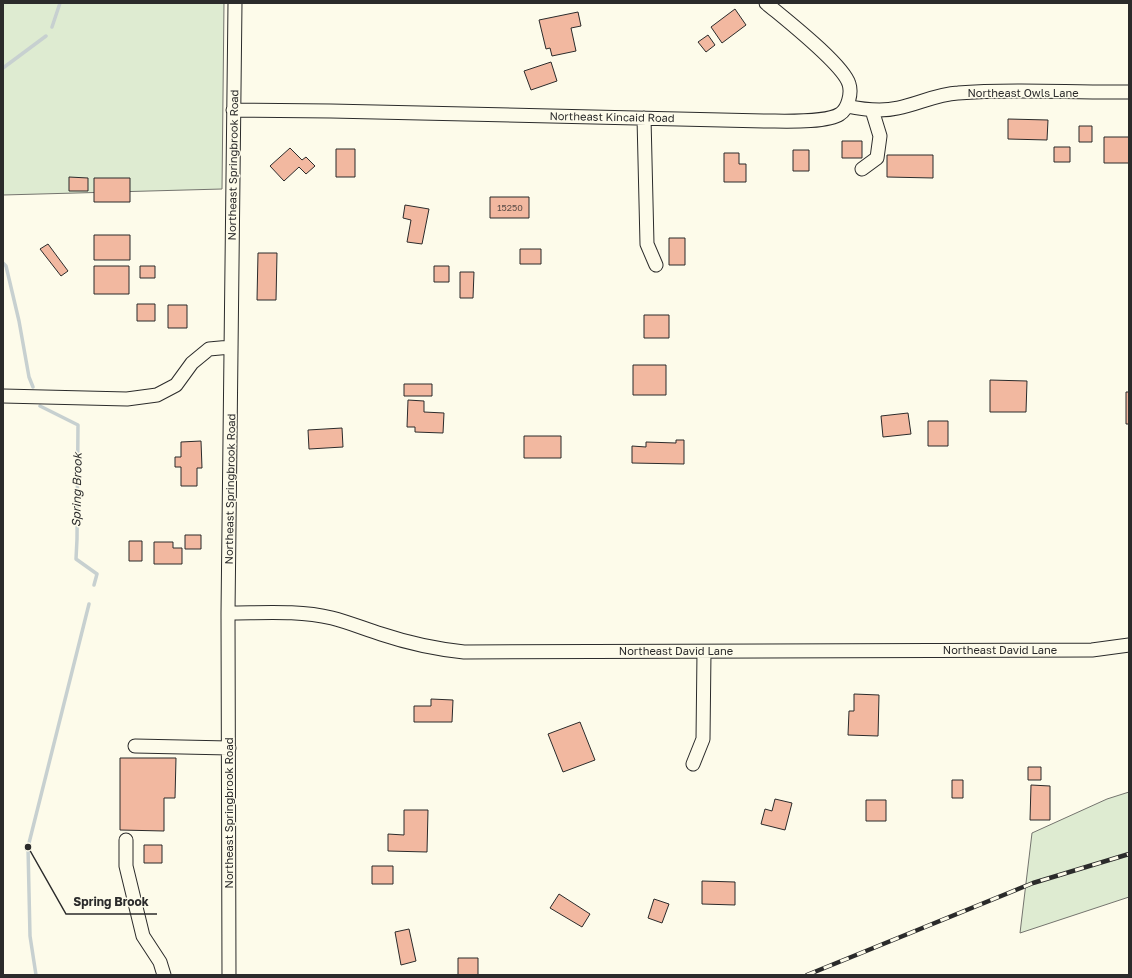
<svg xmlns="http://www.w3.org/2000/svg" width="1132" height="978" font-family="'Golos Text',sans-serif">
  <style>
    .green { fill: #deebd1; stroke: #74746e }
    .lines { fill: none; stroke-linecap: round; stroke-linejoin: round }
    .stream { stroke: #c7d0d0; stroke-width: 3.5 }
    .building { fill: #f2b8a0; stroke: #2b2b2b }
    .minor-casing { stroke: #2b2b2b; stroke-width: 15 }
    .minor { stroke: #fdfbea; stroke-width: 13 }
    .rail-casing { stroke: #2b2b2b; stroke-width: 4.5 }
    .rail { stroke: #fdfbea; stroke-width: 3; stroke-dasharray: 9; stroke-linecap: butt }
    .labels { text-anchor: middle; stroke-width: 3; stroke-linejoin: round; paint-order: stroke }
    .number-label { font-size: 9px; fill: #5d4e48 }
    .street-label { font-size: 11px; fill: #2b2b2b; stroke: #fdfbea }
    .water-label { font-size: 12px; font-style: italic; fill: #2b2b2b; stroke: #fdfbea }
    .leader { fill: none; stroke: #2b2b2b; stroke-width: 1.5 }
    .callout-dot { fill: #2b2b2b; stroke: #fdfbea; stroke-width: 1.5 }
    .callout-label { font-size: 12px; text-anchor: middle; font-weight: bold; fill: #2b2b2b; stroke: #fdfbea; stroke-width: 3; stroke-linejoin: round; paint-order: stroke }
  </style>
  <rect width="100%" height="100%" fill="#fdfbea"/>
  <!-- green -->
  <path class="green" d="M3,3H224L222,189L3,195Z
    M1129,792V897L1020,933L1032,833L1107,799Z"/>
  <g class="lines">
    <!-- stream -->
    <path class="stream" d="M52,27L60,3
      M3,68L46,36
      M3,263L6,266L19,321L29,377L33,387
      M40,406L78,425L77,539L76,559L97,574L94,585
      M36,975L30,936L28,847L89,604"/>
  </g>
  <!-- building -->
  <path class="building" d="M735,9L746,25L722,43L711,27Z
    M578,12L581,26L571,28L576,51L552,56L550,48L546,49L539,20Z
    M708,35L715,45L706,52L698,42Z
    M551,62L557,81L531,90L524,71Z
    M1008,119L1048,120L1047,140L1008,139Z
    M1079,126H1092V142H1079Z
    M1104,137H1129V163H1104Z
    M842,141H862V158H842Z
    M1054,147H1070V162H1054Z
    M290,148L302,160L306,157L315,166L306,174L299,167L284,181L270,166Z
    M336,149H355V177H336Z
    M793,150H809V171H793Z
    M724,153H739V164H746V182H724Z
    M887,155H933V178L887,177Z
    M69,177L88,178V191H69Z
    M94,178H130V202H94Z
    M490,197H529V218H490Z
    M405,205L429,209L422,244L407,242L411,220L403,218Z
    M94,235H130V260H94Z
    M669,238H685V265H669Z
    M48,244L68,271L61,276L40,249Z
    M520,249H541V264H520Z
    M258,253H277L276,300H257Z
    M94,266H129V294H94Z
    M140,266H155V278H140Z
    M434,266H449V282H434Z
    M460,272H474L473,298H460Z
    M137,304H155V321H137Z
    M168,305H187V328H168Z
    M644,315H669V338H644Z
    M633,365H666V395H633Z
    M990,380L1027,381L1026,412H990Z
    M404,384H432V396H404Z
    M1126,392H1129V424H1126Z
    M408,400L424,401V412L444,413L443,433L415,432V427H407Z
    M908,413L911,434L883,437L881,416Z
    M928,421H948V446H928Z
    M342,428L343,447L309,449L308,430Z
    M524,436H561V458H524Z
    M676,440H684V464L632,463V446L646,447V442L676,443Z
    M201,441L202,468H197V486H181V467H175V457H181V442Z
    M185,535H201V549H185Z
    M129,541H142V561H129Z
    M154,542H173V548H182V564H154Z
    M854,694L879,695L878,736L848,735L849,711H854Z
    M431,699L453,700L452,722H414V706H431Z
    M580,722L595,760L563,772L548,734Z
    M120,758H176L175,798H164V831L120,830Z
    M1028,767H1041V780H1028Z
    M952,780H963V798H952Z
    M1031,785L1050,786V820H1030Z
    M775,799L792,803L785,830L761,824L765,809L772,811Z
    M866,800H886V821H866Z
    M404,810H428L427,852L388,851V834L404,835Z
    M144,845H162V863H144Z
    M372,866H393V884H372Z
    M702,881L735,882V905L702,904Z
    M559,894L590,914L582,927L550,908Z
    M654,899L669,904L662,923L648,918Z
    M409,929L416,961L401,965L395,932Z
    M458,958H478V975H458Z"/>
  <g class="lines">
    <!-- minor casing -->
    <g class="minor-casing">
      <path id="minor" d="M847,106C865,110 881,112 898,108C918,104 937,94 958,93C1015,88 1072,93 1129,92
        M233,110L331,111L767,121C783,121 827,123 840,114C848,109 852,93 849,84C843,64 785,19 766,3
        M644,118L647,244L656,265
        M862,169L877,158L880,136L872,110
        M3,396L127,399L157,395L176,385L192,363L209,349L231,347
        M228,613C263,613 298,610 332,618C348,622 365,629 381,634C408,643 436,649 464,652L1092,650L1129,645
        M135,746L229,748
        M693,764L703,739L704,652
        M126,840V866L143,936L160,962L164,975
        M229,975L228,613L235,3"/>
    </g>
    <!-- minor -->
    <use href="#minor" class="minor"/>
    <!-- rail casing -->
    <g class="rail-casing">
      <path id="rail" d="M807,975L1033,883L1129,854"/>
    </g>
    <!-- rail -->
    <use href="#rail" class="rail"/>
  </g>
  <g class="labels">
    <!-- number labels -->
    <g class="number-label">
      <text x="510" y="211">15250</text>
    </g>
    <!-- street labels -->
    <g class="street-label">
      <text x="1023" y="97">Northeast Owls Lane</text>
      <text transform="translate(612 117) rotate(1)" y="4">Northeast Kincaid Road</text>
      <text transform="translate(233 165) rotate(-89)" y="4">Northeast Springbrook Road</text>
      <text transform="translate(230 489) rotate(-89)" y="4">Northeast Springbrook Road</text>
      <text x="1000" y="654">Northeast David Lane</text>
      <text x="676" y="655">Northeast David Lane</text>
      <text transform="translate(229 813) rotate(-90)" y="4">Northeast Springbrook Road</text>
    </g>
    <!-- water labels -->
    <g class="water-label">
      <text transform="translate(77 490) rotate(-89)" y="4">Spring Brook</text>
    </g>
  </g>
  <!-- callouts -->
  <path class="leader" d="M28 847L66 914H157"/>
  <circle class="callout-dot" cx="28" cy="847" r="4"/>
  <g class="callout-label">
    <text x="111" y="906">Spring Brook</text>
  </g>
  <!-- border -->
  <rect width="1132" height="978" fill="none" stroke="#2b2b2b" stroke-width="8"/>
</svg>
